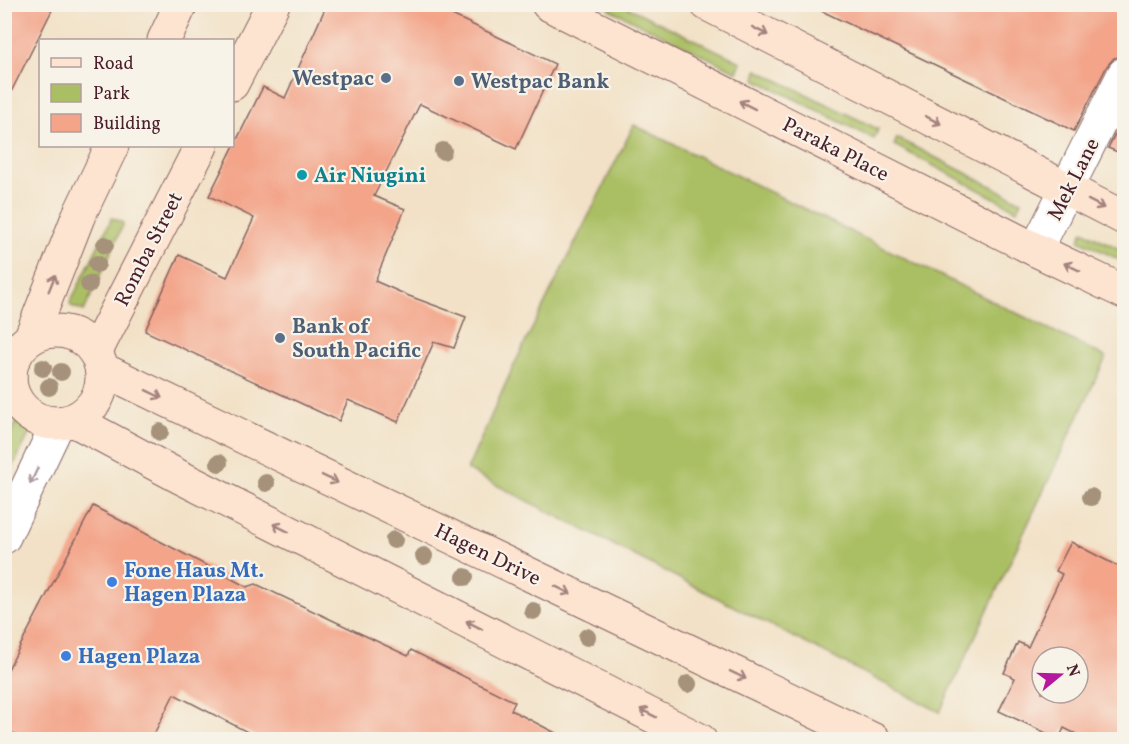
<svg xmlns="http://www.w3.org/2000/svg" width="1129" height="744" font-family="Vollkorn,serif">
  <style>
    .green { fill: #aabf63; stroke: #7a6f47; stroke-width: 1.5 }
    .building { fill: #f3a489; fill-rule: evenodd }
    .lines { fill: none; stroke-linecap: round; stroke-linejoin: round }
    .street-casing { stroke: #856361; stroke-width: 35 }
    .secondary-casing { stroke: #856361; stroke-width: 35 }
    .street { stroke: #fff; stroke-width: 33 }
    .secondary { stroke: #fde4d0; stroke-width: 33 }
    .tree { fill: #a6917a }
    .oneway { stroke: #a4827e }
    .oneway2 { stroke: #ae9aa0 }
    .service-dot { fill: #5c6f8a; stroke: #f7f3e8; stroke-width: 2 }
    .culture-dot { fill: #0f9aa8; stroke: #f7f3e8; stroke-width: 2 }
    .shop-dot { fill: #3f7fe0; stroke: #f7f3e8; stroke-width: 2 }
    .labels { text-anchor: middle; stroke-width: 4.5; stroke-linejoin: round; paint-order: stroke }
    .service-label { font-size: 21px; font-weight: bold; fill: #4e5e75; stroke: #f7f3e8; text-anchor: start }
    .street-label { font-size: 21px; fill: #4a1f2b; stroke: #f7f3e8 }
    .culture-label { font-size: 21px; font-weight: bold; fill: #0d838f; stroke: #f7f3e8; text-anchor: start }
    .shop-label { font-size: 21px; font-weight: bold; fill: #366cbe; stroke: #f7f3e8; text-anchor: start }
  </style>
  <rect width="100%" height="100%" fill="#f7f3e8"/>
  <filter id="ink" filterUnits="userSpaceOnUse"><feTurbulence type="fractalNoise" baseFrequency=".0167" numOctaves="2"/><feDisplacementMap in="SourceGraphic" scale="12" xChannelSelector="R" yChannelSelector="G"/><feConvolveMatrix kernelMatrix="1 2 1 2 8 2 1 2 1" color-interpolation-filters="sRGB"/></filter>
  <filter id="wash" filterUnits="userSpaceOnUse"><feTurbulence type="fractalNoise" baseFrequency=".008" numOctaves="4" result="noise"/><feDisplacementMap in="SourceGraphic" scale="24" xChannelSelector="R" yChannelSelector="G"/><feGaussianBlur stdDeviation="1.35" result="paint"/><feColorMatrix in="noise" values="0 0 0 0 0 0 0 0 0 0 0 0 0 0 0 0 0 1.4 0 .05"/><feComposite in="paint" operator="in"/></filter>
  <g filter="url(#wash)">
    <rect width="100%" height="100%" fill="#f2e1c6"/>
    <!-- green -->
    <path class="green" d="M611,5H623L741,62L737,72L609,9Z
      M757,70L878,129L874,139L755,79Z
      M634,125L1106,357L940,712L467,470L514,365Z
      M897,138L1021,201L1017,210L894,145Z
      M112,218L122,222L123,225L84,311L71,306L70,303Z
      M1083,231L1124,251V262L1079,240Z
      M17,421L32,428L5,483V447Z"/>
    <g id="blocks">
      <!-- building -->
      <path class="building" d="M4,4H55L4,106Z
        M327,4H429L555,64L516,149L420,104L374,196L405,209L375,281L409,296L466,317L454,348L434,342L398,422L348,400L339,421L145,331L179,255L227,277L254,218L209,196L263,87L285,98Z
        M807,4H1125V56L1114,58L1107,66L1074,131Z
        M1125,115V155L1108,148Z
        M93,506L247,587L256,584L408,656L411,650L515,702L511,710L569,740H263L174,694L151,740H26L4,729V677Z
        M1071,542L1125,570V740H1088L1064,728L1059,739L999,711L1015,678L1004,673L1018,642L1028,647L1062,574L1056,571ZM1042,657H1078V693H1042Z"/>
    </g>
  </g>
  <g filter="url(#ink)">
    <use href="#blocks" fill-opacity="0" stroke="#856361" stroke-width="1.5"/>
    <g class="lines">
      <!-- street casing -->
      <g class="street-casing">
        <path id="street" d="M1036,250L1124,74
          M4,348L16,355
          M4,386L10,376
          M4,537L58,423"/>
      </g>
      <!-- secondary casing -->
      <g class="secondary-casing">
        <path id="secondary" d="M548,4L1036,250L1124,292
          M707,4L1124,218
          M164,40L181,4
          M232,84L273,4
          M10 377a46 46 0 1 1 92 0a46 46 0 1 1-92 0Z
          M31,337L78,217L112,146
          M95,353L201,146
          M102,369L874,740
          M73,420L180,477L700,740"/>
      </g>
      <!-- street -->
      <use href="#street" class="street"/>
      <!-- secondary -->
      <use href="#secondary" class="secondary"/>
    </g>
    <!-- trees -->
    <g class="tree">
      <circle cx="443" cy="151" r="9"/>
      <circle cx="105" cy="245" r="9"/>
      <circle cx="97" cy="264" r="9"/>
      <circle cx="89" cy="284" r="9"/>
      <circle cx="43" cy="368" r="9"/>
      <circle cx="61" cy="372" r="9"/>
      <circle cx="49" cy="387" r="9"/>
      <circle cx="160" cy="432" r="9"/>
      <circle cx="219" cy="463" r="9"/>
      <circle cx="266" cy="483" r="9"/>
      <circle cx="1091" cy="497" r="9"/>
      <circle cx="394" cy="540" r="9"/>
      <circle cx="424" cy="556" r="9"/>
      <circle cx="465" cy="577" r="9"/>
      <circle cx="533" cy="611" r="9"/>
      <circle cx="587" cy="637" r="9"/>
      <circle cx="688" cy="684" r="9"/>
    </g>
    <!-- one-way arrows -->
    <defs><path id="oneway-shaft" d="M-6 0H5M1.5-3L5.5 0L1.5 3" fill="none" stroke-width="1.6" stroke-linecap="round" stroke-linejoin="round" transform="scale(1.5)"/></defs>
    <g class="oneway">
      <use href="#oneway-shaft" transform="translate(760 31) rotate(27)"/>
      <use href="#oneway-shaft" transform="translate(747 105) rotate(-153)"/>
      <use href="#oneway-shaft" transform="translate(933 120) rotate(27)"/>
      <use href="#oneway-shaft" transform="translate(1096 204) rotate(27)"/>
      <use href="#oneway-shaft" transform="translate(1072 267) rotate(-155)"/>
      <use href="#oneway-shaft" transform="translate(52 283) rotate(-68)"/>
      <use href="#oneway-shaft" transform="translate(154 394) rotate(26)"/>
      <use href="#oneway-shaft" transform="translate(330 479) rotate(26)"/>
      <use href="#oneway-shaft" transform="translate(281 528) rotate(-153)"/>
      <use href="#oneway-shaft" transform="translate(563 590) rotate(26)"/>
      <use href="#oneway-shaft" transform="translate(474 625) rotate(-153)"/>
      <use href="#oneway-shaft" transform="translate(738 675) rotate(26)"/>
      <use href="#oneway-shaft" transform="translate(648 713) rotate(-153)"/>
    </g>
    <use class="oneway2" href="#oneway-shaft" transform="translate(34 476) rotate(115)"/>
  </g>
  <!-- markers -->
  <g class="service-dot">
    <circle cx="386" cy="78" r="6"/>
    <circle cx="459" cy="81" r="6"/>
    <circle cx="280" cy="338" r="6"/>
  </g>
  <circle class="culture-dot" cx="302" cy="175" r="6"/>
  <g class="shop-dot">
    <circle cx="112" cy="582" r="6"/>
    <circle cx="66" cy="656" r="6"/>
  </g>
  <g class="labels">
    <!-- service labels -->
    <g class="service-label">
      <text x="374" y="85" text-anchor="end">Westpac</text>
      <text x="471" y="88">Westpac Bank</text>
      <text x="292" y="333">Bank of<tspan x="292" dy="24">South Pacific</tspan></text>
    </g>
    <!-- street labels -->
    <g class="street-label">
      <text transform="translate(836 149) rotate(27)" y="7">Paraka Place</text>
      <text transform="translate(1073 179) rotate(-63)" y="7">Mek Lane</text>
      <text transform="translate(148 249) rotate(-63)" y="7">Romba Street</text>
      <text transform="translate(488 554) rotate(26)" y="7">Hagen Drive</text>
    </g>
    <!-- culture labels -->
    <g class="culture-label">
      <text x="314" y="182">Air Niugini</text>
    </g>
    <!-- shop labels -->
    <g class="shop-label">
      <text x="124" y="577">Fone Haus Mt.<tspan x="124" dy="24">Hagen Plaza</tspan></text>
      <text x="78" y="663">Hagen Plaza</text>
    </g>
  </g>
  <!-- margin -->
  <rect width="1129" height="744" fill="none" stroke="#f7f3e8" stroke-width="24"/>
  <!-- legend -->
  <rect x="39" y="39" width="195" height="108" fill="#f7f3e8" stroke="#b29e9c" stroke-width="1.5"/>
  <rect x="51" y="58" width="30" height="9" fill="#fde4d0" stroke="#b29e9c" stroke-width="1.5"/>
  <text x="93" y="69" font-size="18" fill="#4a1f2b">Road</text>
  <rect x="51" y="84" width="30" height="18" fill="#aabf63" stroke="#b29e9c" stroke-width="1.5"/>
  <text x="93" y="99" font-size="18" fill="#4a1f2b">Park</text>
  <rect x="51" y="114" width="30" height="18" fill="#f3a489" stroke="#b29e9c" stroke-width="1.5"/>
  <text x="93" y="129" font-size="18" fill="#4a1f2b">Building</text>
  <!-- north arrow -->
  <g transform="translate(1060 675) rotate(71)"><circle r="28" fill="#f7f3e8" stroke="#b29e9c" stroke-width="1.5"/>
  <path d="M0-4.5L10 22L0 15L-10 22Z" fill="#b5179e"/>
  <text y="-9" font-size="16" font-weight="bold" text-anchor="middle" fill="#4a1f2b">N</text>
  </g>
</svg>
